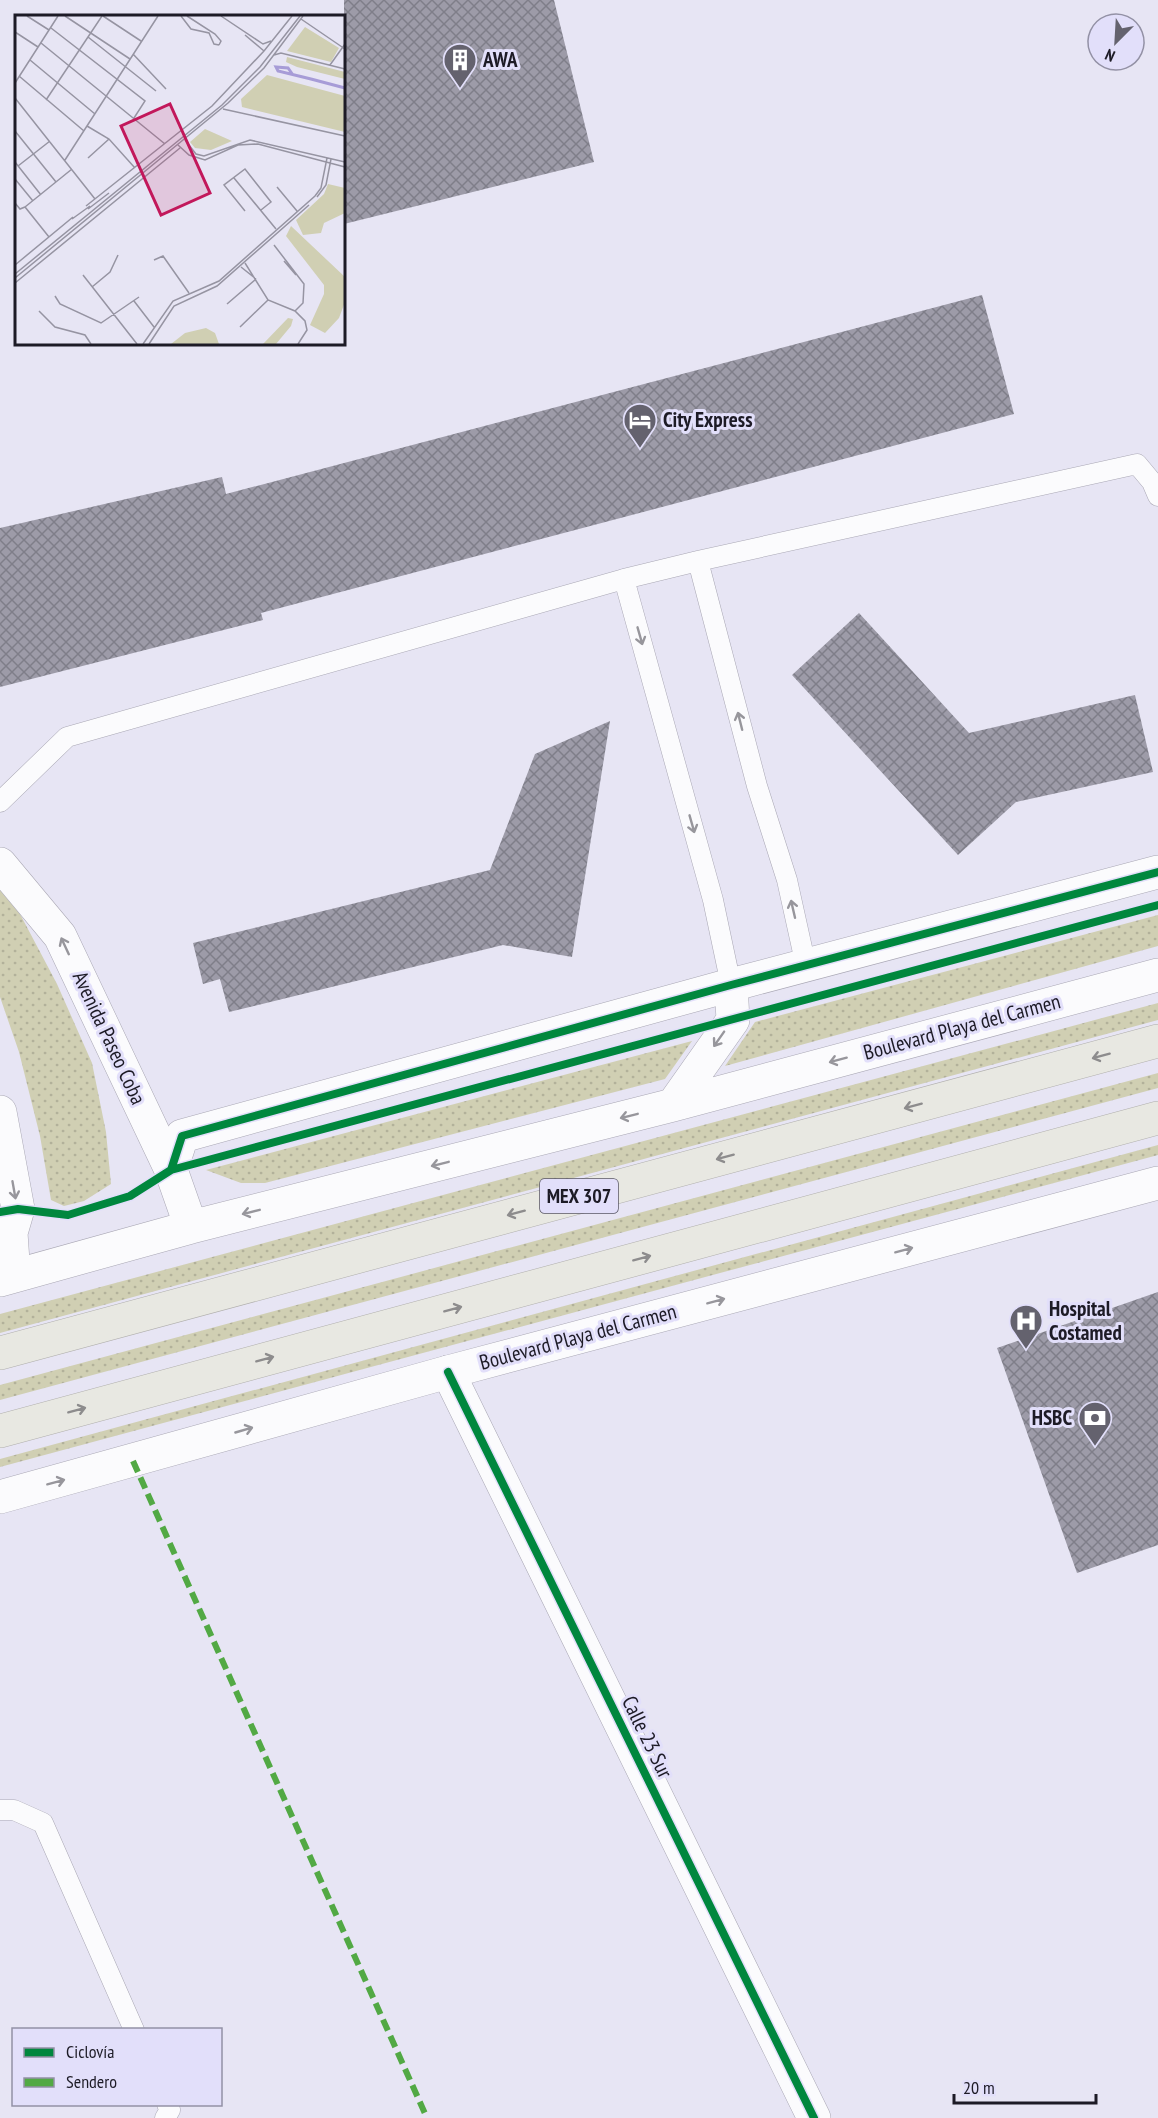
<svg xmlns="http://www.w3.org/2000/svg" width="1158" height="2118" font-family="'PT Sans Narrow',sans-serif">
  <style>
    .grass { fill: url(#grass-dots) }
    .building { fill: url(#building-cross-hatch) }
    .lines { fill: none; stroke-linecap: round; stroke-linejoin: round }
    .service-casing { stroke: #a9a7b4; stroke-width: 21 }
    .minor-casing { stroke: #a9a7b4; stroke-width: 34 }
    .secondary-casing { stroke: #a9a7b4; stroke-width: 34 }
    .trunk-casing { stroke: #b0afac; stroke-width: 34 }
    .service { stroke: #fbfbfd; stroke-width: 20 }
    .minor { stroke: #fbfbfd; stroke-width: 33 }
    .secondary { stroke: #fbfbfd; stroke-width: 33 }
    .trunk { stroke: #e8e8e2; stroke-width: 33 }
    .quiet { stroke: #52a944; stroke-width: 6; stroke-dasharray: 12 6; stroke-linecap: butt }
    .cycleway-casing { stroke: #e2dffa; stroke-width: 11 }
    .cycleway { stroke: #00873e; stroke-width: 8 }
    .oneway { stroke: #97969c }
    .oneway2 { stroke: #8d8c8d }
    .labels { text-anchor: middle; stroke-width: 6; stroke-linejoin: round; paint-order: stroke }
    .shield { fill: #e2dffa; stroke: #585666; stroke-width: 1.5 }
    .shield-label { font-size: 20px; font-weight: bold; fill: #1d1b26 }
    .poi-label { font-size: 21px; font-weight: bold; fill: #1d1b26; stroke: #e2dffa; text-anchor: start }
    .street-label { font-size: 21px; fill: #1d1b26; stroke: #e2dffa }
    .inset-river { fill: none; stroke: #a79cd7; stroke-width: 3 }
    .inset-road { fill: none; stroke: #9694a2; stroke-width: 1.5 }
    .view { fill: #c2185b; fill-opacity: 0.15; stroke: #c2185b; stroke-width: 3 }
    .inset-edge { fill: none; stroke: #1d1b26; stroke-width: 3 }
  </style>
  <defs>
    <pattern id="grass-dots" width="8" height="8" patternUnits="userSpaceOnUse" patternTransform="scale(1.5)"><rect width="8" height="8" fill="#d0cfb3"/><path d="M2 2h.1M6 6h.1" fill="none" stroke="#b2b19a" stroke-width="1.8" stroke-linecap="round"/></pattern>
    <pattern id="building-cross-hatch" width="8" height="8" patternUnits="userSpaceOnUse" patternTransform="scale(1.5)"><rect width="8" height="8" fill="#9d9ba8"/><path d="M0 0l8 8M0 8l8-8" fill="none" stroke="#7f7e89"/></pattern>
  </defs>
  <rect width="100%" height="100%" fill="#e7e5f4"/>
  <!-- grass -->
  <path class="grass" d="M0,890L20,914L57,984L92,1063L106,1132L111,1184L84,1201L64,1206L51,1200L40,1136L19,1052L0,997Z
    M1158,915V946L725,1066L755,1022Z
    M1158,1003V1020L0,1333V1314Z
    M692,1041L665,1079L265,1183H241L206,1170Z
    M1158,1073V1088L0,1400V1385Z
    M1158,1145V1155L0,1467V1459Z"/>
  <!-- building -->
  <path class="building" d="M344,0H554L594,162L344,224Z
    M982,295L1014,414L261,613L263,620L0,687V528L222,477L226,494Z
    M859,613L969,733L1135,695L1153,772L1016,802L958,855L792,675Z
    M610,721L572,957L503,945L229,1012L220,979L203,984L193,943L490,870L535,754Z
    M1158,1292V1545L1077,1573L997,1348Z"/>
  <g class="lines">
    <!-- service casing -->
    <g class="service-casing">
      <path id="service" d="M698,561L757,786L787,880L806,966
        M624,579L713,900L731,985
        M0,802L67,737L624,579L698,561L1137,464L1152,482L1158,496
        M0,1810H14L43,1823L134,2030
        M165,2118L170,2110L167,2104"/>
    </g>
    <!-- minor casing -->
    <g class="minor-casing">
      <path id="minor" d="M171,1170L182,1136L731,985L1158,872
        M448,1372L814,2118"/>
    </g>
    <!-- secondary casing -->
    <g class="secondary-casing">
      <path id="secondary" d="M0,864L60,936L171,1170L191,1227
        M673,1105L733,1020L731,985
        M0,1112L18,1209L11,1233L14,1276
        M0,1280L191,1227L673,1105L1158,975
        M0,1497L448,1372L1158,1183"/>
    </g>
    <!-- trunk casing -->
    <g class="trunk-casing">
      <path id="trunk" d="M0,1353L1158,1041
        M0,1431L1158,1118"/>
    </g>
    <!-- service -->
    <use href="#service" class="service"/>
    <!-- minor -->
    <use href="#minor" class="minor"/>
    <!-- secondary -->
    <use href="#secondary" class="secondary"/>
    <!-- trunk -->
    <use href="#trunk" class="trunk"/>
    <!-- quiet -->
    <path class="quiet" d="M133,1461L427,2118"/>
    <!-- cycleway casing -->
    <g class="cycleway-casing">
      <path id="cycleway" d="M171,1170L182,1136L731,985L1158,872
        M0,1212L18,1209L68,1215L130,1196L171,1170L1158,905
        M448,1372L814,2118"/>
    </g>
    <!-- cycleway -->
    <use href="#cycleway" class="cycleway"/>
  </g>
  <!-- one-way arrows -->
  <defs><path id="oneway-shaft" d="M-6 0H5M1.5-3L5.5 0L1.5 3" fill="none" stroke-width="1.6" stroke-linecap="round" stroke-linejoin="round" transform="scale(1.5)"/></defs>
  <g class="oneway">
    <use href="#oneway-shaft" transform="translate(640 636) rotate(74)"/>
    <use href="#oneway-shaft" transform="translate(740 721) rotate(-104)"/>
    <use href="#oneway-shaft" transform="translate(692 824) rotate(74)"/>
    <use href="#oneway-shaft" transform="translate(793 909) rotate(-103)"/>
    <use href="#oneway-shaft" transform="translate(65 946) rotate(-115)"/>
    <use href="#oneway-shaft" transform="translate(719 1039) rotate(125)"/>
    <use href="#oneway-shaft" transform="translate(838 1060) rotate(165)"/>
    <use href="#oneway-shaft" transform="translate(629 1116) rotate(166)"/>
    <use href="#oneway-shaft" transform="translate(440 1164) rotate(166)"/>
    <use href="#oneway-shaft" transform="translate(14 1190) rotate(80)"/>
    <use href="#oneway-shaft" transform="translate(251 1212) rotate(166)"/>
    <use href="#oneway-shaft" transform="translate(904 1250) rotate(-15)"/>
    <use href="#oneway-shaft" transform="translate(716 1301) rotate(-15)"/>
    <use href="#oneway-shaft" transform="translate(244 1430) rotate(-16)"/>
    <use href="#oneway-shaft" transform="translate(56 1482) rotate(-15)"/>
  </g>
  <g class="oneway2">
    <use href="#oneway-shaft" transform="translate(1101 1056) rotate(165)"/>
    <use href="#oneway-shaft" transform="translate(913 1106) rotate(165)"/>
    <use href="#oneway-shaft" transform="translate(725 1157) rotate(165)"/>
    <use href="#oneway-shaft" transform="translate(516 1213) rotate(165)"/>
    <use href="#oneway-shaft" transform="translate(642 1258) rotate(-15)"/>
    <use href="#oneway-shaft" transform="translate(453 1309) rotate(-15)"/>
    <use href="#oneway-shaft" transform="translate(265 1359) rotate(-15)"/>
    <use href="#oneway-shaft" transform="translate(77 1410) rotate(-15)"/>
  </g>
  <!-- icons -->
  <defs>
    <g id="building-pin" transform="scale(1.725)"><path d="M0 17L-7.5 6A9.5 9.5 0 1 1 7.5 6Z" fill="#64626e" stroke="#e2dffa"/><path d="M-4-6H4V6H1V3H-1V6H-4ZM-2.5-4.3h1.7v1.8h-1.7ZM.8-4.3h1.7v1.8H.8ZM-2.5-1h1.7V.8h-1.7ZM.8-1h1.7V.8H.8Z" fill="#fff"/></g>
    <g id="hotel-pin" transform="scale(1.725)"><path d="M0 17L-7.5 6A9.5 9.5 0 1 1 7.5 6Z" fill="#64626e" stroke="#e2dffa"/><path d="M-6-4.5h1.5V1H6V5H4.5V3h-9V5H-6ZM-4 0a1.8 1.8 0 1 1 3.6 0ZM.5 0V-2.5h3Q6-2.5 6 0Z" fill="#fff"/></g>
    <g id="hospital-pin" transform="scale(1.725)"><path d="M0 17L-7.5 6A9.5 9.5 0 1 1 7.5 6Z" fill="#64626e" stroke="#e2dffa"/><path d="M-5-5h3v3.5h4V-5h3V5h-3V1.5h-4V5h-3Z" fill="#fff"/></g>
    <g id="bank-pin" transform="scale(1.725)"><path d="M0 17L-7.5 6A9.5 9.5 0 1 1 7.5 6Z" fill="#64626e" stroke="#e2dffa"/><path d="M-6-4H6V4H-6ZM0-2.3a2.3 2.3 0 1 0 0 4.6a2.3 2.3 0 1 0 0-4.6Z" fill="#fff"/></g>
  </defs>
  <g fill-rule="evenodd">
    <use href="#building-pin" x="460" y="60"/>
    <use href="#hotel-pin" x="640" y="420"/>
    <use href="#hospital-pin" x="1026" y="1321"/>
    <use href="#bank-pin" x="1095" y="1418"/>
  </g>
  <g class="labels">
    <!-- shield labels -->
    <rect class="shield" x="540" y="1179" width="78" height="34" rx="4.5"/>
    <g class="shield-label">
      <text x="579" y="1203">MEX 307</text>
    </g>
    <!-- poi labels -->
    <g class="poi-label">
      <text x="483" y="67">AWA</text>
      <text x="663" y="427">City Express</text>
      <text x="1049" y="1316">Hospital<tspan x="1049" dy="24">Costamed</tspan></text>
      <text x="1072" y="1425" text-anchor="end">HSBC</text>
    </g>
    <!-- street labels -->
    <g class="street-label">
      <text transform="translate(962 1027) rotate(-15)" y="7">Boulevard Playa del Carmen</text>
      <text transform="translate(109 1038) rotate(65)" y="7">Avenida Paseo Coba</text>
      <text transform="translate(578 1337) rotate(-15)" y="7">Boulevard Playa del Carmen</text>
      <text transform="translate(647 1737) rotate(64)" y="7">Calle 23 Sur</text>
    </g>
  </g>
  <!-- overview -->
  <g transform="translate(15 15)">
    <rect width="330" height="330" fill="#e7e5f4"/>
    <path d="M313,169L330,173V198L309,208L306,218L288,220L281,205L309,179ZM276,211L330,262V287L324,303L310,318L295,310L309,279V270L271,221ZM273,303L278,304L276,311L261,329H248ZM191,313L200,318L204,329H156L170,318Z" fill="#d0cfb3"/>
    <path d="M290,12L324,33L316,47L272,36ZM272,42L330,57V64L282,52L271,47ZM252,60L330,81V117L227,92L226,84ZM190,114L217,126L196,135L180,133L175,127Z" fill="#d0cfb3"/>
    <path class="inset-river" d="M278,60L273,53L261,52L263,56L296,64M296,64L330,73"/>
    <path class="inset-road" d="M12,1L34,15M50,1L115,44M88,1L126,26M166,1L176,14L194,18L199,29L204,30M172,1L200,19L206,26L204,30M206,1L248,29L256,26M286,4L330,34M36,13L130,86L119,103M0,17L23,32M230,20L249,36M73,22L141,76M26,28L150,129M118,39L151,74M259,40L266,38L330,54M15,45L80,99M315,50L330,29M4,61L69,116M0,68L43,1M0,83L80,184M31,85L87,1M208,94L330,121M72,111L94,124L120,153M0,116L41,167M170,125L181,139L189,141L235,125L330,147M163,130L174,140L190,145L223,130L243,129L330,152M73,143L94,124M50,145L143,1M0,147L26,180M3,151L35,126M219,163L261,214M0,164L18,186M262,172L282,196M302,182L311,170L316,144M0,188L5,194L10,192L34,222M71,191L197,91L249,36L277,1M10,192L57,154M73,194L94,178M230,196L209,170L230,154L256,187L246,195M57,204L75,191M259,230L289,269L288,288L280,296M139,245L148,241L174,278M269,246L281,260M230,248L253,285L280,296L290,306L292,315L283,329M0,250L58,202M226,252L241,264M0,259L207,90L245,52L285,1M68,260L122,329M0,263L213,88L249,53L288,1M0,268L165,133M77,272L95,257L103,240M40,281L45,289L86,308L124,282M119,286L139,312M212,289L241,264M24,296L40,312L70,320L76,329M225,312L253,285M128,329L158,286L204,266L300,181L306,173L312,143M134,329L159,291L202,271L294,190"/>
    <path class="view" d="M155,89L195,178L146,200L106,111Z"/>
    <rect width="330" height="330" class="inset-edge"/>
  </g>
  <!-- legend -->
  <rect x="12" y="2028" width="210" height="78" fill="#e2dffa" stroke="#9391a5" stroke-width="1.5"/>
  <rect x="24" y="2048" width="30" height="9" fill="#00873e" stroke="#9391a5" stroke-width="1.5"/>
  <text x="66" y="2058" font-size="18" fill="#1d1b26">Ciclovía</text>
  <rect x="24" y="2078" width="30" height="9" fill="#52a944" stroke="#9391a5" stroke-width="1.5"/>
  <text x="66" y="2088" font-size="18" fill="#1d1b26">Sendero</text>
  <!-- north arrow -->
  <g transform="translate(1116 42) rotate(204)"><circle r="28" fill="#e2dffa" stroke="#9391a5" stroke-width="1.5"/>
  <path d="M0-4.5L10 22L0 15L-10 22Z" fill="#64626e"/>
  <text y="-9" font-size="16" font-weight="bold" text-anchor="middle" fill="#1d1b26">N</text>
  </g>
  <!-- scale -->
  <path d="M954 2094v9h142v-9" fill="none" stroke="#1d1b26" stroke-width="3"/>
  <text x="963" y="2094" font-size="18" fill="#1d1b26" stroke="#e2dffa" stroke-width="4.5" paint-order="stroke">20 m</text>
</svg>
